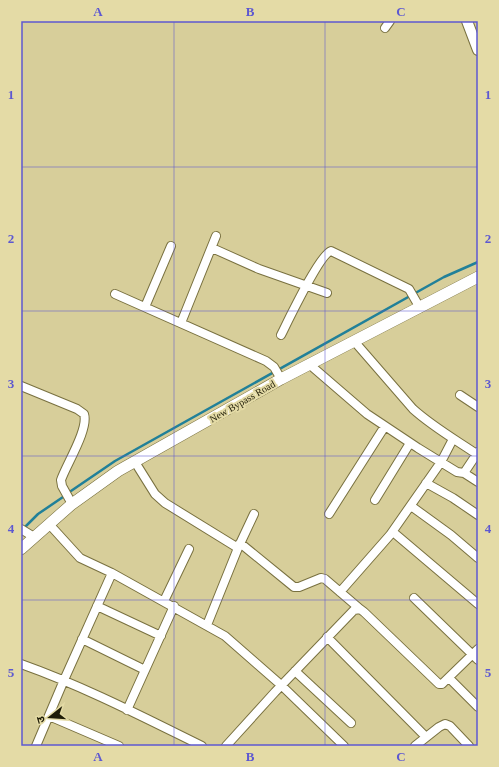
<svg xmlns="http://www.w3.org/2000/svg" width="499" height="767" font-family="'Times New Roman','Noto Sans Devanagari',serif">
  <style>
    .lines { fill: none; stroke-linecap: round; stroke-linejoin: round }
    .stream { stroke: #218099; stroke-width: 2.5 }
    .minor-casing { stroke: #797140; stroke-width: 10 }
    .tertiary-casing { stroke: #797140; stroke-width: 12 }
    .secondary-casing { stroke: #797140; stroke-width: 12 }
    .minor { stroke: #fff; stroke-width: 8 }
    .tertiary { stroke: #fff; stroke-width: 10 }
    .secondary { stroke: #fff; stroke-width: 11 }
    .grid { fill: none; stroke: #5d58d1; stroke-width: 1; stroke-opacity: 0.55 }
    .labels { text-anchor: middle; stroke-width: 4; stroke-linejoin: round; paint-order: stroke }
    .street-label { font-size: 10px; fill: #1f1c07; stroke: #e4dba6 }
    .neatline { fill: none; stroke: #5d58d1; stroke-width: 1.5 }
    .grid-label { font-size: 13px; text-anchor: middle; font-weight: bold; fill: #5d58d1 }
  </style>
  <rect width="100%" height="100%" fill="#d7ce9a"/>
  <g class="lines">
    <!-- stream -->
    <path class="stream" d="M68,493L115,461L444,277L478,262
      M23,529L38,514L63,497"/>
    <!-- minor casing -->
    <g class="minor-casing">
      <path id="minor" d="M385,28L390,21
        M212,248L259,269L327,293
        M115,294L266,361L274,367L281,379
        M145,307L171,246
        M181,323L216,236
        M281,335C288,321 320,254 331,251L409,289L420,308
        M354,341L413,409C433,427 456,440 478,455
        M309,364L367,414L418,448L457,472L464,473L478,452
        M21,386L77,409L84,414C89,429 66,465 61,480L62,486L72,504
        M460,395L478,407
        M135,462L155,494L165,503L238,548
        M464,473L478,482
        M426,483L453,498L478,515
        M375,500L410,443
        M411,506L451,535L478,558
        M329,514L385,426
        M49,524L80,558L112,573L225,636L281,685L344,746
        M21,529L34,537
        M393,532L478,604
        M240,543L294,587H299L321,578L325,579L360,609
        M340,592L390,535L441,462L453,439
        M414,598L478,660
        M164,601L189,549
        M97,606L161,636
        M207,625L238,548L254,514
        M327,637L426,737
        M82,639L145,670
        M21,664C83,686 143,717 202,746
        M295,671L351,723
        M449,678L478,707
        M127,710L174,606
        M49,716L119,746
        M36,746L64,680L112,573
        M226,746L275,692L354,610L360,609L364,612L439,684H442L444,682L478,649
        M415,746L439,727L445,724L450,726L469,746"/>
    </g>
    <!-- tertiary casing -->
    <g class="tertiary-casing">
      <path id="tertiary" d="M467,21L478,50"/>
    </g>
    <!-- secondary casing -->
    <g class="secondary-casing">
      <path id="secondary" d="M21,549L72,504L118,471L281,379L478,277"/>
    </g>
    <!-- minor -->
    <use href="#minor" class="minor"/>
    <!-- tertiary -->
    <use href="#tertiary" class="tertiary"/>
    <!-- secondary -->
    <use href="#secondary" class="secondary"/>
  </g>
  <!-- grid -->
  <path class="grid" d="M174,21V746M325,21V746M21,167H478M21,311H478M21,456H478M21,600H478"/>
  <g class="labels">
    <!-- street labels -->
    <g class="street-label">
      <text transform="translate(242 401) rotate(-30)" y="4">New Bypass Road</text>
    </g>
  </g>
  <!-- border -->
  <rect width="499" height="767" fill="none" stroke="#e4dba6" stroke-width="44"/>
  <!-- north arrow -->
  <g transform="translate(50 717) rotate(253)" stroke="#e4dba6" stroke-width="3" paint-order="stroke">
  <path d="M0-3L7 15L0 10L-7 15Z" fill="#1f1c07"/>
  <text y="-6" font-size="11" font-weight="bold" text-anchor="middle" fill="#1f1c07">उ</text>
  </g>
  <rect x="22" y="22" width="455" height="723" class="neatline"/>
  <g class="grid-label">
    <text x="98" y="16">A</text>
    <text x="250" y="16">B</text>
    <text x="401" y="16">C</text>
    <text x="11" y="99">1</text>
    <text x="488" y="99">1</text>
    <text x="11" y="243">2</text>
    <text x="488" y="243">2</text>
    <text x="11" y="388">3</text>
    <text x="488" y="388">3</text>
    <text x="11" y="533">4</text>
    <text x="488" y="533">4</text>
    <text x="11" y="677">5</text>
    <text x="488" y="677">5</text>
    <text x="98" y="761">A</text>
    <text x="250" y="761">B</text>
    <text x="401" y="761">C</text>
  </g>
</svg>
